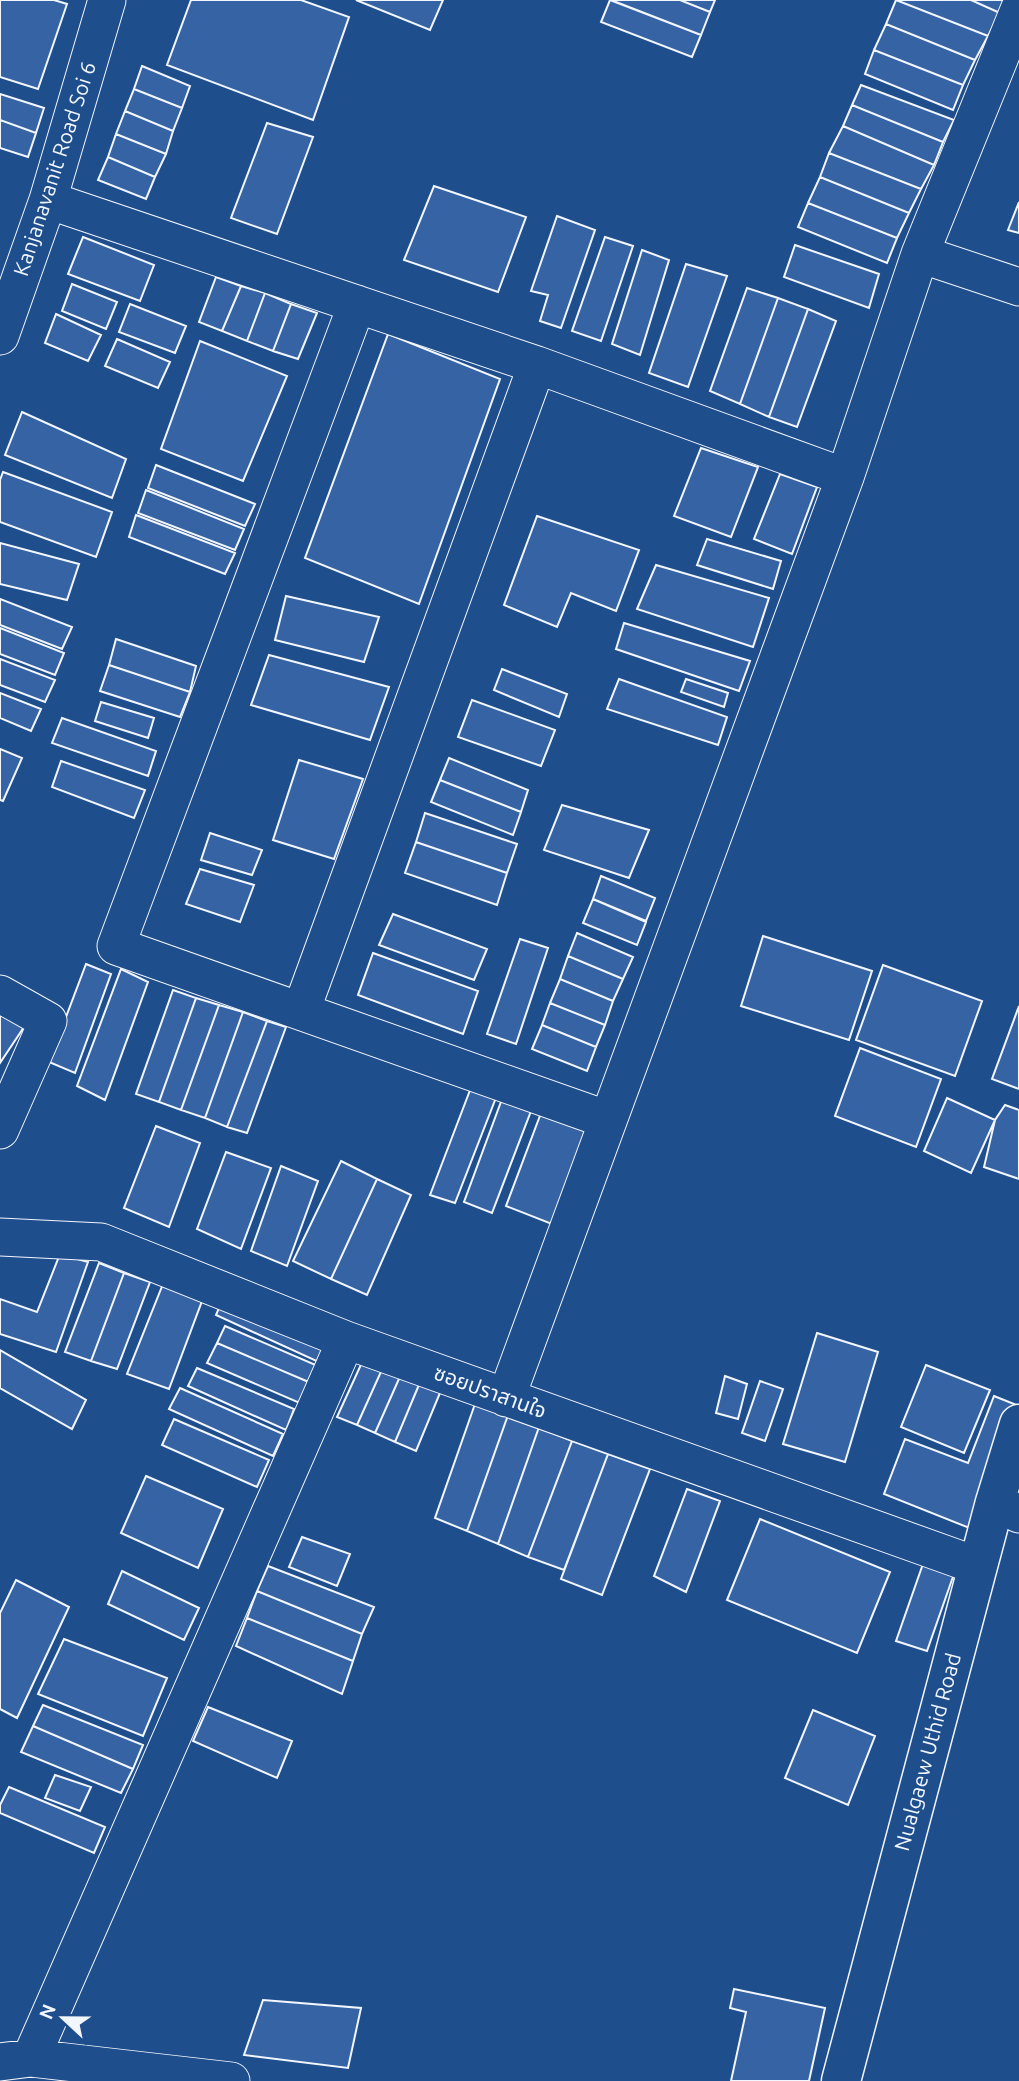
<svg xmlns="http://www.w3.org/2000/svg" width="1019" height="2081" font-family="Ubuntu,'Noto Sans Thai',sans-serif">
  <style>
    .building { fill: #3563a3; stroke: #f2f6ff; stroke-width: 2 }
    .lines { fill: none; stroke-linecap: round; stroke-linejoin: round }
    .street-casing { stroke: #f2f6ff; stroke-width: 39 }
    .secondary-casing { stroke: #f2f6ff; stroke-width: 41 }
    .street { stroke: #1f4e8c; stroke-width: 37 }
    .secondary { stroke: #1f4e8c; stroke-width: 38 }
    .labels { text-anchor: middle; stroke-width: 5; stroke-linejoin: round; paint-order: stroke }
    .street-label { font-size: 21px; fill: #f2f6ff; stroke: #1f4e8c }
  </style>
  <rect width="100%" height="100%" fill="#1f4e8c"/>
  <!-- building -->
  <path class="building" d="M0,0H54L67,4L38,89L0,77Z
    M191,0H301L349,17L313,120L167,65Z
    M356,0H443L430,30Z
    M610,0L701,35L692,57L601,22Z
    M611,0H680L710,12L701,35Z
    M680,0H715L710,12Z
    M896,0L988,36L975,60L886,24Z
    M896,0H971L1000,13L988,36Z
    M971,0H1005L1000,13Z
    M886,24L975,60L963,85L874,50Z
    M874,50L963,85L953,110L865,74Z
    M142,66L190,86L182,108L134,89Z
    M861,85L954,120L943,142L852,105Z
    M134,89L182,108L173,131L125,111Z
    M0,94L44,108L36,133L0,120Z
    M852,105L943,142L934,165L843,126Z
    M125,111L173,131L166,154L116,134Z
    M0,120L36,133L28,157L0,148Z
    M267,123L313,137L277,234L231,218Z
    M843,126L934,165L921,189L829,153Z
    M116,134L166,154L155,177L108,157Z
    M829,153L921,189L909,213L820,177Z
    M108,157L155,177L146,199L98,180Z
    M820,177L909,213L897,238L808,203Z
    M434,186L526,217L498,292L404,260Z
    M1019,202V233L1008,230Z
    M808,203L897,238L887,263L798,227Z
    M557,216L595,230L561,328L540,321L548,295L531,291Z
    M83,237L154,265L140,301L68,274Z
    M605,237L633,246L601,341L572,331Z
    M795,245L879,274L869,308L784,277Z
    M642,250L669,260L640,355L612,344Z
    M686,264L727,276L688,387L649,373Z
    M216,277L241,286L222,331L199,322Z
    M72,284L117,302L106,329L62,311Z
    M241,286L265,293L247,341L222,331Z
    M747,288L778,298L740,404L710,391Z
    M265,293L291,304L273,351L247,341Z
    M778,298L808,309L769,417L740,404Z
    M130,304L186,326L175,353L119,332Z
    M291,304L317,313L298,359L273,351Z
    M808,309L836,321L797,427L769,417Z
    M56,314L101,335L88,361L45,343Z
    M388,334L500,379L419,604L305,558Z
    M117,339L170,362L158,388L105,366Z
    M200,341L287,376L243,481L161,449Z
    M22,412L126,459L112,498L5,455Z
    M701,448L758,467L731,537L674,516Z
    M156,465L255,504L245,526L148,488Z
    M3,472L112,512L96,557L0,522V480Z
    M780,474L817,487L792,554L754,539Z
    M146,490L244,529L235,550L138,513Z
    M136,515L235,553L225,574L129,537Z
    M537,516L639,550L616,611L571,593L557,627L504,605Z
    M707,539L781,561L773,589L697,565Z
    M0,543L79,564L67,600L0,584Z
    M656,565L769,598L753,647L637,609Z
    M286,596L379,617L364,662L275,640Z
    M0,599L72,627L62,649L0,625Z
    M624,623L750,661L739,691L616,649Z
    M0,628L64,653L55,675L0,654Z
    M116,639L196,666L190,692L109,665Z
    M269,655L389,687L370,740L251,705Z
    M0,659L55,680L45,702L0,685Z
    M109,665L190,692L180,717L100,691Z
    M502,669L567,694L559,717L494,690Z
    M619,679L727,717L718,745L607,709Z
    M686,679L728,693L724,707L681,692Z
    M0,693L41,709L31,731L0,718Z
    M472,700L555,730L541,766L458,737Z
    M101,702L154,718L148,738L95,721Z
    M62,718L156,751L148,776L52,743Z
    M0,749L22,758L3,801L0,800Z
    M449,758L528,790L521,812L440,780Z
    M299,760L363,779L334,859L273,840Z
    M61,761L145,790L134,818L52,787Z
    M440,780L521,812L513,835L431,802Z
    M562,805L649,830L629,878L544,850Z
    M425,813L517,844L507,873L416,842Z
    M210,833L262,850L252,875L201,860Z
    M416,842L507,873L497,905L405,873Z
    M200,869L254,885L240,922L186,904Z
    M601,876L655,898L646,921L593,899Z
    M593,899L646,922L637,945L583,923Z
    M393,914L487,949L474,980L379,945Z
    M577,933L633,957L623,979L568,956Z
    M763,936L872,971L849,1040L741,1006Z
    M520,939L548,948L516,1044L487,1034Z
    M373,953L478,991L463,1034L358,995Z
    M568,956L623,979L613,1001L560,979Z
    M86,964L111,974L75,1073L49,1062Z
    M883,965L982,1001L955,1076L856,1040Z
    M121,969L148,982L105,1100L77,1086Z
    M560,979L613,1001L605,1025L550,1003Z
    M173,990L196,998L159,1102L136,1094Z
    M196,998L219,1005L181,1110L159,1102Z
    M550,1003L605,1025L596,1047L542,1025Z
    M219,1005L243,1012L205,1118L181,1110Z
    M1019,1006V1089L992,1079Z
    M0,1012L24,1027L0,1063Z
    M243,1012L267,1021L227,1127L205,1118Z
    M267,1021L286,1027L247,1133L227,1127Z
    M542,1025L596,1047L587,1071L532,1049Z
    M860,1048L941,1079L916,1147L835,1116Z
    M472,1085L497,1095L455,1203L430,1195Z
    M947,1098L995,1120L971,1173L924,1151Z
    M502,1099L531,1111L492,1213L464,1202Z
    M1005,1105L1019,1110V1179L984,1167L995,1120Z
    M541,1113L593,1134L557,1226L506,1206Z
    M156,1126L200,1143L169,1227L124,1208Z
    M226,1152L271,1168L241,1249L197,1229Z
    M341,1161L377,1179L331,1279L293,1261Z
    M281,1166L318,1181L287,1266L251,1251Z
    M377,1179L411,1195L367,1295L331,1279Z
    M60,1254L88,1262L56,1352L0,1334V1299L37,1312Z
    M99,1263L124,1273L91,1361L65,1352Z
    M124,1273L150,1282L117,1369L91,1361Z
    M165,1279L205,1293L169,1389L127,1374Z
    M224,1296L332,1342L323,1364L216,1315Z
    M225,1326L318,1366L311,1383L217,1343Z
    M817,1333L878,1352L845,1462L783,1444Z
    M217,1343L311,1383L302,1404L207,1363Z
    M0,1350L86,1400L72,1429L0,1388Z
    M364,1358L384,1365L357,1425L337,1417Z
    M384,1365L402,1372L375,1433L357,1425Z
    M926,1365L990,1390L964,1453L901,1427Z
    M197,1368L294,1409L286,1430L188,1386Z
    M402,1372L421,1380L395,1442L375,1433Z
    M725,1376L747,1384L738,1419L716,1413Z
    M421,1380L442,1388L416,1451L395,1442Z
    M760,1381L783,1389L765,1441L742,1433Z
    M180,1388L283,1434L273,1456L169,1409Z
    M994,1396L1019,1406L972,1529L884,1494L905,1439L968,1463Z
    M476,1401L508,1415L467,1531L435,1518Z
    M508,1415L539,1427L498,1544L467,1531Z
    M174,1419L269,1460L257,1487L162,1445Z
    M539,1427L572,1441L528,1557L498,1544Z
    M572,1441L608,1454L564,1570L528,1557Z
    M608,1454L650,1469L602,1595L561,1579Z
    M146,1476L223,1509L198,1568L121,1533Z
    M687,1489L720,1501L686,1592L654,1576Z
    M760,1519L890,1572L857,1653L727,1600Z
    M302,1537L350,1554L337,1586L289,1567Z
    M924,1561L955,1571L927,1651L896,1641Z
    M268,1566L374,1607L362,1634L257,1591Z
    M122,1571L199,1608L184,1640L108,1604Z
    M16,1580L69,1607L17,1718L0,1709V1613Z
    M257,1591L362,1634L353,1661L247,1618Z
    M247,1618L353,1661L342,1694L236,1646Z
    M64,1639L167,1678L143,1736L38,1694Z
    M43,1705L143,1745L133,1769L33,1726Z
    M208,1707L292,1741L277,1778L193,1741Z
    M813,1710L875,1736L848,1805L785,1778Z
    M33,1726L133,1769L121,1793L21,1752Z
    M55,1775L91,1787L80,1811L45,1798Z
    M9,1787L105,1827L94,1853L0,1813V1805Z
    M734,1989L825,2008L809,2081H731L746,2012L730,2008Z
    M263,2000L361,2008L348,2068L244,2055Z"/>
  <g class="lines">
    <!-- street casing -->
    <g class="street-casing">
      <path id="street" d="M48,200L537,365L845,477
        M920,254L1019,287
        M357,304L116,946L608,1120
        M0,336L48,200L107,0
        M0,994L48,1021L0,1130
        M301,1011L537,365
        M0,1237L101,1242L346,1340L978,1566
        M506,1398L845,477L920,254L1019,10
        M995,1502L1019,1514
        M31,2058L346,1340
        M0,2062L31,2058L231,2081"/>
    </g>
    <!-- secondary casing -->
    <g class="secondary-casing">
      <path id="secondary" d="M841,2081L995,1502L1019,1424"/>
    </g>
    <!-- street -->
    <use href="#street" class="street"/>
    <!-- secondary -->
    <use href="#secondary" class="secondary"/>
  </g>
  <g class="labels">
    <!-- street labels -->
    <g class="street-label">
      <text transform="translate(55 169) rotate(-72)" y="7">Kanjanavanit Road Soi 6</text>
      <text transform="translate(490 1392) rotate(20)" y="7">ซอยปราสานใจ</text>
      <text transform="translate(928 1752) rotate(-75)" y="7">Nualgaew Uthid Road</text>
    </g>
  </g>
  <!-- north arrow -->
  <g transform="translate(63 2018) rotate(292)" stroke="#1f4e8c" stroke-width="5" paint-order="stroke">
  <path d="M0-5L12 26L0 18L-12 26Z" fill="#f2f6ff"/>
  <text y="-10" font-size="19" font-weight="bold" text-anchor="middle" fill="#f2f6ff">N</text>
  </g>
</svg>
